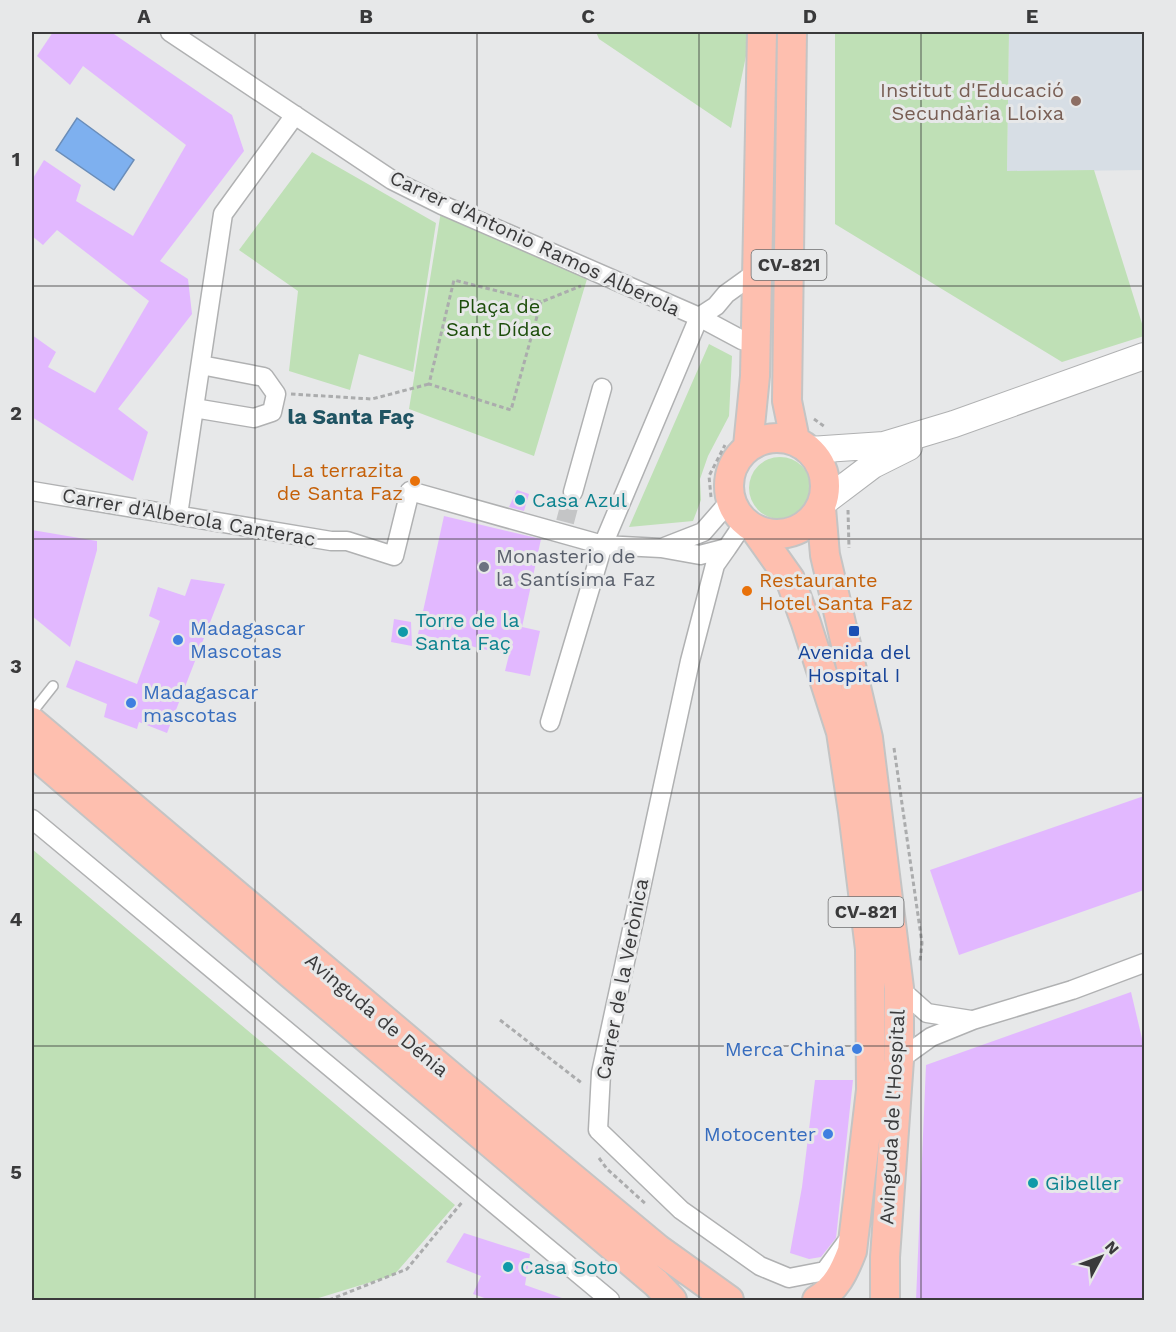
<svg xmlns="http://www.w3.org/2000/svg" width="1176" height="1332" font-family="'Work Sans',sans-serif">
  <style>
    .built { fill: #d7dee5 }
    .green { fill: #bfe0b6 }
    .water { fill: #7eb0ef; stroke: #6a8db9; stroke-width: 1.5 }
    .building { fill: #e2b8ff }
    .lines { fill: none; stroke-linecap: round; stroke-linejoin: round }
    .street-tunnel { stroke: #c4c5c6; stroke-width: 18; stroke-dasharray: 18 9; stroke-linecap: butt }
    .lane-casing { stroke: #b0b1b2; stroke-width: 12 }
    .street-casing { stroke: #b0b1b2; stroke-width: 21 }
    .secondary-casing { stroke: #b0b1b2; stroke-width: 28 }
    .primary-casing { stroke: #c4c4c4; stroke-width: 32 }
    .path { stroke: #abacad; stroke-width: 3; stroke-dasharray: 4.5 3; stroke-linecap: butt }
    .lane { stroke: #fff; stroke-width: 9 }
    .street { stroke: #fff; stroke-width: 18 }
    .secondary { stroke: #fff; stroke-width: 26 }
    .primary { stroke: #febfaf; stroke-width: 28 }
    .grid { fill: none; stroke: #3a3a3b; stroke-width: 1.5; stroke-opacity: 0.55 }
    .education-dot { fill: #8d6e63; stroke: #e7e8e9; stroke-width: 2 }
    .food-dot { fill: #e8710a; stroke: #e7e8e9; stroke-width: 2 }
    .culture-dot { fill: #0f9aa8; stroke: #e7e8e9; stroke-width: 2 }
    .worship-dot { fill: #6b7280; stroke: #e7e8e9; stroke-width: 2 }
    .transit-dot { fill: #1a4fb4; stroke: #e7e8e9; stroke-width: 2 }
    .shop-dot { fill: #3f7fe0; stroke: #e7e8e9; stroke-width: 2 }
    .labels { text-anchor: middle; stroke-width: 6; stroke-linejoin: round; paint-order: stroke }
    .shield { fill: #e7e8e9; stroke: #6e6e6f; stroke-width: 1.5 }
    .shield-label { font-size: 18px; font-weight: bold; fill: #3a3a3b }
    .education-label { font-size: 20px; fill: #785e54; stroke: #e7e8e9; text-anchor: end }
    .street-label { font-size: 20px; fill: #3a3a3b; stroke: #e7e8e9 }
    .park-label { font-size: 20px; fill: #1c4d0a; stroke: #e7e8e9 }
    .food-label { font-size: 20px; fill: #c56008; stroke: #e7e8e9; text-anchor: end }
    .culture-label { font-size: 20px; fill: #0d838f; stroke: #e7e8e9; text-anchor: start }
    .worship-label { font-size: 20px; fill: #5b616d; stroke: #e7e8e9; text-anchor: start }
    .shop-label { font-size: 20px; fill: #366cbe; stroke: #e7e8e9; text-anchor: start }
    .transit-label { font-size: 20px; fill: #164399; stroke: #e7e8e9 }
    .neighbourhood-label { font-size: 21px; font-weight: bold; fill: #205463; stroke: #e7e8e9 }
    .neatline { fill: none; stroke: #3a3a3b; stroke-width: 2 }
    .grid-label { font-size: 20px; text-anchor: middle; font-weight: bold; fill: #3a3a3b }
  </style>
  <rect width="100%" height="100%" fill="#e7e8e9"/>
  <!-- built -->
  <path class="built" d="M1009,32H1144V170L1007,172Z"/>
  <!-- green -->
  <path class="green" d="M596,32H751L731,128L599,39Z
    M835,32H1009L1007,171L1094,170L1144,330V336L1062,362L835,224Z
    M312,152L436,223L413,372L359,354L350,390L289,371L298,291L239,250Z
    M442,205L590,269L534,456L409,409Z
    M709,344L732,356L729,416L708,456L700,479L701,500L693,521L629,527Z
    M749 488a31 31 0 1 1 62 0a31 31 0 1 1-62 0Z
    M32,849L455,1205L394,1275L312,1300H32Z"/>
  <!-- water -->
  <path class="water" d="M77,118L134,160L114,190L56,150Z"/>
  <!-- building -->
  <path class="building" d="M53,32H111L232,115L244,151L160,261L188,279L192,314L118,409L148,432L133,481L32,417V335L56,352L48,367L95,393L149,301L57,230L43,245L32,236V180L44,160L81,185L76,201L133,236L186,145L83,66L70,85L37,56Z
    M517,490L529,494L524,511L509,507Z
    M444,516L541,539L522,627L540,631L530,676L505,671L509,655L418,634Z
    M32,530L97,541V550L70,647L32,616Z
    M191,579L225,584L167,733L139,722L137,729L104,717L107,704L66,687L76,660L137,684L160,621L149,616L158,587L185,596Z
    M394,619L411,622L412,646L391,642Z
    M1144,796V890L959,955L930,870Z
    M1131,992L1144,1047V1300H916L926,1065Z
    M815,1080H853L836,1238L821,1257L809,1259L790,1253L802,1187Z
    M464,1233L530,1254L525,1285L562,1298V1300H490L473,1294L481,1276L446,1262Z"/>
  <g class="lines">
    <!-- street-tunnel -->
    <path class="street-tunnel" d="M565,522L573,492"/>
    <!-- lane casing -->
    <g class="lane-casing">
      <path id="lane" d="M34,710L53,686"/>
    </g>
    <!-- street casing -->
    <g class="street-casing">
      <path id="street" d="M170,32L392,180L442,205L699,317L742,340L756,344
        M194,408L254,418L272,412L276,394L264,377L201,365
        M32,491L331,541H347L394,556L410,491L603,545L661,548L700,555L727,548L744,523
        M573,492L602,388
        M178,515L223,214L295,115
        M662,548L703,532L730,501
        M727,548L715,565L690,661L601,1073L598,1130L681,1210L760,1266L789,1278L825,1271L848,1240
        M550,722L603,545L699,317L716,306L726,294L758,271
        M32,819L610,1300
        M899,988L927,1013L971,1020
        M899,1060L931,1037L973,1020L1072,990L1144,963"/>
    </g>
    <!-- secondary casing -->
    <g class="secondary-casing">
      <path id="secondary" d="M810,450L884,445L954,424L1144,356
        M824,502L873,465L909,447"/>
    </g>
    <!-- primary casing -->
    <g class="primary-casing">
      <path id="primary" d="M792,32L787,401L795,440
        M729 486a48 48 0 1 1 96 0a48 48 0 1 1-96 0Z
        M748,446L755,376L762,32
        M821,508L825,555L868,738L899,988V1060L885,1257V1300
        M756,531L790,579L806,623L841,732L853,812L870,949L871,1090L852,1251C844,1272 836,1289 817,1300
        M32,722L486,1106L658,1249L729,1300
        M32,752L291,974L656,1283L672,1300"/>
    </g>
    <!-- path -->
    <path class="path" d="M541,302L511,410L429,384L454,280L541,302L581,286
      M291,394L372,399L429,384
      M814,419L825,427
      M711,497L709,476L725,445
      M848,510L849,548
      M894,748L922,943L920,961
      M500,1020L583,1084
      M599,1158L607,1169L647,1205
      M329,1300L407,1269L463,1201"/>
    <!-- lane -->
    <use href="#lane" class="lane"/>
    <!-- street -->
    <use href="#street" class="street"/>
    <!-- secondary -->
    <use href="#secondary" class="secondary"/>
    <!-- primary -->
    <use href="#primary" class="primary"/>
  </g>
  <!-- grid -->
  <path class="grid" d="M255,32V1300M477,32V1300M699,32V1300M921,32V1300M32,286H1144M32,539H1144M32,793H1144M32,1046H1144"/>
  <!-- markers -->
  <circle class="education-dot" cx="1076" cy="101" r="6"/>
  <g class="food-dot">
    <circle cx="415" cy="481" r="6"/>
    <circle cx="747" cy="591" r="6"/>
  </g>
  <g class="culture-dot">
    <circle cx="520" cy="500" r="6"/>
    <circle cx="403" cy="632" r="6"/>
    <circle cx="1033" cy="1183" r="6"/>
    <circle cx="508" cy="1267" r="6"/>
  </g>
  <circle class="worship-dot" cx="484" cy="567" r="6"/>
  <rect class="transit-dot" x="848" y="625" width="12" height="12" rx="3"/>
  <g class="shop-dot">
    <circle cx="178" cy="640" r="6"/>
    <circle cx="131" cy="703" r="6"/>
    <circle cx="857" cy="1049" r="6"/>
    <circle cx="828" cy="1134" r="6"/>
  </g>
  <g class="labels">
    <!-- shield labels -->
    <g class="shield">
      <rect x="751.5" y="250" width="75" height="30" rx="4.5"/>
      <rect x="828.5" y="897" width="75" height="30" rx="4.5"/>
    </g>
    <g class="shield-label">
      <text x="789" y="271">CV-821</text>
      <text x="866" y="918">CV-821</text>
    </g>
    <!-- education labels -->
    <g class="education-label">
      <text x="1064" y="97">Institut d'Educació<tspan x="1064" dy="23">Secundària Lloixa</tspan></text>
    </g>
    <!-- street labels -->
    <g class="street-label">
      <text transform="translate(535 243) rotate(25)" y="7">Carrer d'Antonio Ramos Alberola</text>
      <text transform="translate(189 517) rotate(10)" y="7">Carrer d'Alberola Canterac</text>
      <text transform="translate(622 979) rotate(-79)" y="7">Carrer de la Verònica</text>
      <text transform="translate(377 1015) rotate(40)" y="7">Avinguda de Dénia</text>
      <text transform="translate(892 1117) rotate(-87)" y="7">Avinguda de l'Hospital</text>
    </g>
    <!-- park labels -->
    <g class="park-label">
      <text x="499" y="313">Plaça de<tspan x="499" dy="23">Sant Dídac</tspan></text>
    </g>
    <!-- food labels -->
    <g class="food-label">
      <text x="403" y="477">La terrazita<tspan x="403" dy="23">de Santa Faz</tspan></text>
      <text x="759" y="587" text-anchor="start">Restaurante<tspan x="759" dy="23">Hotel Santa Faz</tspan></text>
    </g>
    <!-- culture labels -->
    <g class="culture-label">
      <text x="532" y="507">Casa Azul</text>
      <text x="415" y="627">Torre de la<tspan x="415" dy="23">Santa Faç</tspan></text>
      <text x="1045" y="1190">Gibeller</text>
      <text x="520" y="1274">Casa Soto</text>
    </g>
    <!-- worship labels -->
    <g class="worship-label">
      <text x="496" y="563">Monasterio de<tspan x="496" dy="23">la Santísima Faz</tspan></text>
    </g>
    <!-- shop labels -->
    <g class="shop-label">
      <text x="190" y="635">Madagascar<tspan x="190" dy="23">Mascotas</tspan></text>
      <text x="143" y="699">Madagascar<tspan x="143" dy="23">mascotas</tspan></text>
      <text x="845" y="1056" text-anchor="end">Merca China</text>
      <text x="816" y="1141" text-anchor="end">Motocenter</text>
    </g>
    <!-- transit labels -->
    <g class="transit-label">
      <text x="854" y="659">Avenida del<tspan x="854" dy="23">Hospital I</tspan></text>
    </g>
    <!-- neighbourhood labels -->
    <g class="neighbourhood-label">
      <text x="351" y="424">la Santa Faç</text>
    </g>
  </g>
  <!-- border -->
  <rect width="1176" height="1332" fill="none" stroke="#e7e8e9" stroke-width="66"/>
  <!-- north arrow -->
  <g transform="translate(1101 1257) rotate(49)" stroke="#e7e8e9" stroke-width="4.5" paint-order="stroke">
  <path d="M0-4.5L10 22L0 15L-10 22Z" fill="#3a3a3b"/>
  <text y="-9" font-size="16" font-weight="bold" text-anchor="middle" fill="#3a3a3b">N</text>
  </g>
  <rect x="33" y="33" width="1110" height="1266" class="neatline"/>
  <g class="grid-label">
    <text x="144" y="23">A</text>
    <text x="366" y="23">B</text>
    <text x="588" y="23">C</text>
    <text x="810" y="23">D</text>
    <text x="1032" y="23">E</text>
    <text x="16" y="166">1</text>
    <text x="16" y="420">2</text>
    <text x="16" y="673">3</text>
    <text x="16" y="926">4</text>
    <text x="16" y="1179">5</text>
  </g>
</svg>
